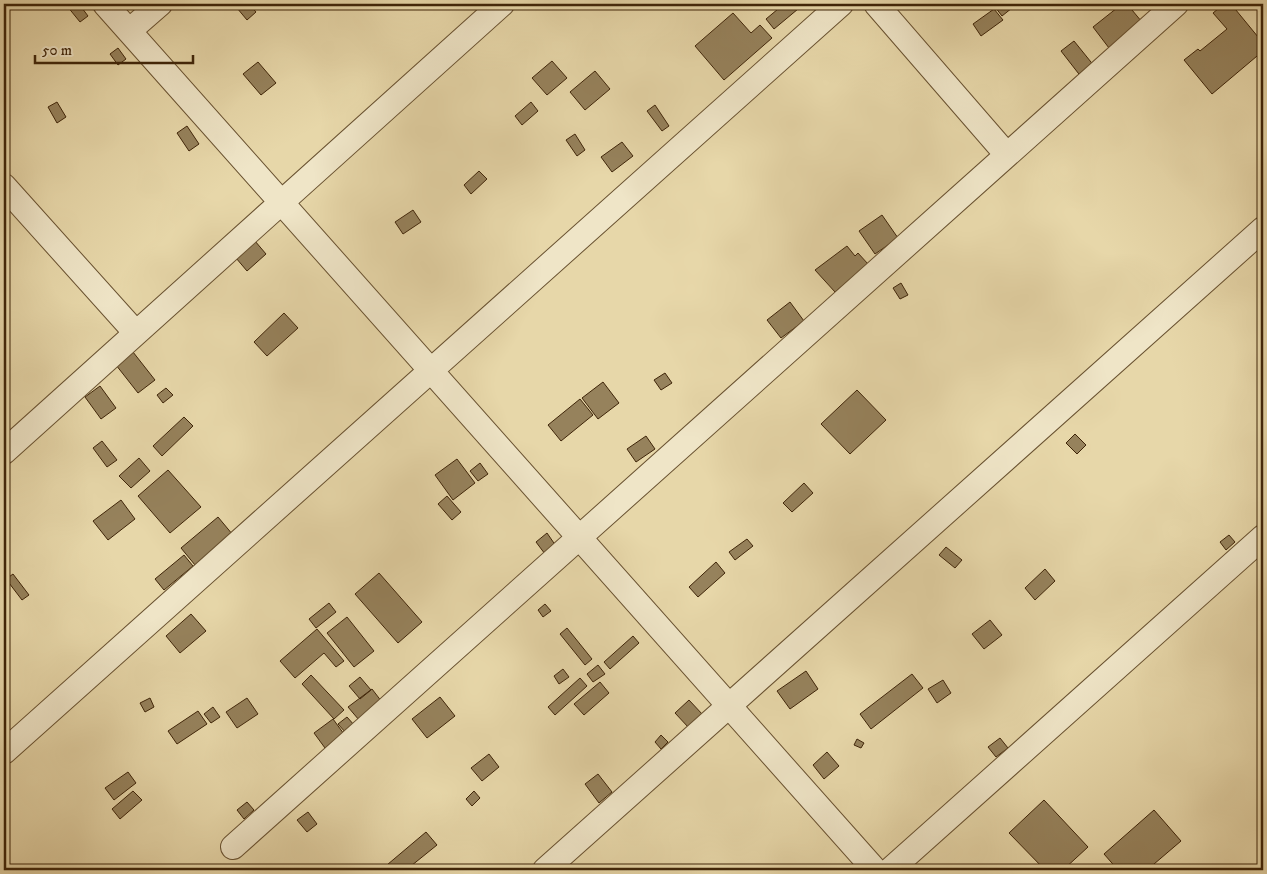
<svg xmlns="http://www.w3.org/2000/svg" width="1267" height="874" font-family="'IM FELL DW Pica',serif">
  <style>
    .building { fill: #96825c; stroke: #3f2509 }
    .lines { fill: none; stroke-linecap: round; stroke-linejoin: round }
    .street-casing { stroke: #695231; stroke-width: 26 }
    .street { stroke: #efe5c7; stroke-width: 24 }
  </style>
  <rect width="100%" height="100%" fill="#e7d7a9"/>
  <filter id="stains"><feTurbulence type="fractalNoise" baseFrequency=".004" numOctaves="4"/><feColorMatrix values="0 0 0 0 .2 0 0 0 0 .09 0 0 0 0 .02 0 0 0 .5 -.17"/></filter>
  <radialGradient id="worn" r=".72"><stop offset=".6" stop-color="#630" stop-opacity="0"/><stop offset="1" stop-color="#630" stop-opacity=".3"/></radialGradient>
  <!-- building -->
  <path class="building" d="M70,4H79L88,16L80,22L67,6Z
    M242,4H249L256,12L247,20L237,8Z
    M784,4H804L774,29L766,19Z
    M999,4H1017L1002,16L995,7Z
    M1122,4H1127L1142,22L1109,48L1093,27Z
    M1224,4H1231L1263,43V51L1212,94L1184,60L1198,49L1200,51L1227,29L1213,13Z
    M994,9L1003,20L981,36L973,24Z
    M733,13L751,33L760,25L772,38L724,80L695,46Z
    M1074,41L1095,67L1082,78L1061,51Z
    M118,48L126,59L118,65L110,54Z
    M552,61L567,78L547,95L532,78Z
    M258,62L276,83L261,95L243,74Z
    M595,71L610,89L585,110L570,92Z
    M57,102L66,117L57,123L48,107Z
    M531,102L538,111L522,125L515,116Z
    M655,105L669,126L662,131L647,111Z
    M187,126L199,144L189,151L177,133Z
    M575,134L585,150L577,156L566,140Z
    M622,142L633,156L612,172L601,157Z
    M479,171L487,179L471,194L464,185Z
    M413,210L421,222L403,234L395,222Z
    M882,215L898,238L875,254L859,231Z
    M255,241L266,254L247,271L236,258Z
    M847,246L855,256L858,253L868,264L835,292L815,270Z
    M901,283L908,295L900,299L893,288Z
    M790,302L804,321L781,338L767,320Z
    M284,313L298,328L267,356L254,342Z
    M133,352L155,380L138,393L116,365Z
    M665,373L672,383L661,390L654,380Z
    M603,382L619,403L598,419L582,398Z
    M100,386L116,408L101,419L85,397Z
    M166,388L173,395L163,403L157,395Z
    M857,390L886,420L850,454L821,424Z
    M580,399L593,415L561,441L548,425Z
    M184,417L193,426L162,456L153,446Z
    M1075,434L1086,445L1077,454L1066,443Z
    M646,436L655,449L636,462L627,449Z
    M102,441L117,460L107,467L93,448Z
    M139,458L150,471L131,488L119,476Z
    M457,459L475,483L453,500L435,475Z
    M480,463L488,474L478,481L470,471Z
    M168,470L201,507L170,533L138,496Z
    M804,483L813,493L792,512L783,503Z
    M447,496L461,512L452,520L438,504Z
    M121,500L135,519L108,540L93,521Z
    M218,517L233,535L195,565L181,548Z
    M547,533L556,546L545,554L536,542Z
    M1229,535L1235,542L1226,550L1220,542Z
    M747,539L753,546L735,560L729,552Z
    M946,547L962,560L955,568L939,555Z
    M184,555L193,566L164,590L155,579Z
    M716,562L725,573L698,597L689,587Z
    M1045,569L1055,581L1035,600L1025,588Z
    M379,573L422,622L398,643L355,594Z
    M13,574L29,595L22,600L6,579Z
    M329,603L336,612L316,628L309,619Z
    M545,604L551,611L543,617L538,610Z
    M191,614L206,631L180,653L166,636Z
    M347,617L374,651L354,667L327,633Z
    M990,620L1002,635L984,649L972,634Z
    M567,628L592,659L585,665L560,634Z
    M317,629L344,661L336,667L324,653L295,678L280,661Z
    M633,636L639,643L610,669L604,662Z
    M598,665L605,674L593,682L587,674Z
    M563,669L569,677L559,684L554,676Z
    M806,671L818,689L790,709L777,691Z
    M912,674L923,688L871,729L860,714Z
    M311,675L344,710L334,719L302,684Z
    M360,677L371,690L360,699L349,686Z
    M580,678L587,686L555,715L548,707Z
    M943,680L951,693L937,703L928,689Z
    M600,682L609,693L584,715L574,704Z
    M372,689L382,702L359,720L348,707Z
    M440,697L455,716L427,738L412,719Z
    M150,698L154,707L145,712L140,703Z
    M247,698L258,714L237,728L226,712Z
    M689,700L703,715L689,728L675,713Z
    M213,707L220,717L211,723L204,714Z
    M198,711L207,724L177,744L168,731Z
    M347,717L355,726L346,733L338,724Z
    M333,719L344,734L325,748L314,733Z
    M661,735L668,742L661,749L655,742Z
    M1000,738L1008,748L996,757L988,747Z
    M857,739L864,743L861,748L854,745Z
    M827,752L839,766L824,779L813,765Z
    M489,754L499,767L482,781L471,768Z
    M128,772L136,783L114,800L105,788Z
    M598,774L612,792L599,803L585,784Z
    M133,791L142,800L120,819L112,809Z
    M474,791L480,798L472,806L466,799Z
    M1044,800L1088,847L1063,870H1045L1009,833Z
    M247,802L254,810L244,819L237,810Z
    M1154,810L1181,841L1147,870H1118L1104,854Z
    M308,812L317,824L307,832L297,820Z
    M426,832L437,845L406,870H381Z
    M713,865L716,870H708L707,869Z"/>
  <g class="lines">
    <!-- street casing -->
    <g class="street-casing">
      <path id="street" d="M105,4L875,870
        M876,4L1007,155
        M129,31L160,4
        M4,186L136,333
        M4,452L502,4
        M4,752L841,4
        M233,847L1176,4
        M545,870L1263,229
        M890,870L1263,537"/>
    </g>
    <!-- street -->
    <use href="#street" class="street"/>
  </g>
  <!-- margin -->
  <rect width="1267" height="874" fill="none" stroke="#e7d7a9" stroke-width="20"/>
  <rect x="5" y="5" width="1257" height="864" fill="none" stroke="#3f2509" stroke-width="2.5"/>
  <rect x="10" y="10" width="1247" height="854" fill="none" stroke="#3f2509"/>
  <!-- scale -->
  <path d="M35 55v8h158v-8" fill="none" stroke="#3f2509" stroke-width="2.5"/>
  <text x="42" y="55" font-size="15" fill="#3f2509" stroke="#efe5c7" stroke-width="4" paint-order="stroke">50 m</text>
  <rect width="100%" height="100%" filter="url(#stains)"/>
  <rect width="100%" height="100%" fill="url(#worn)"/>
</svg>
